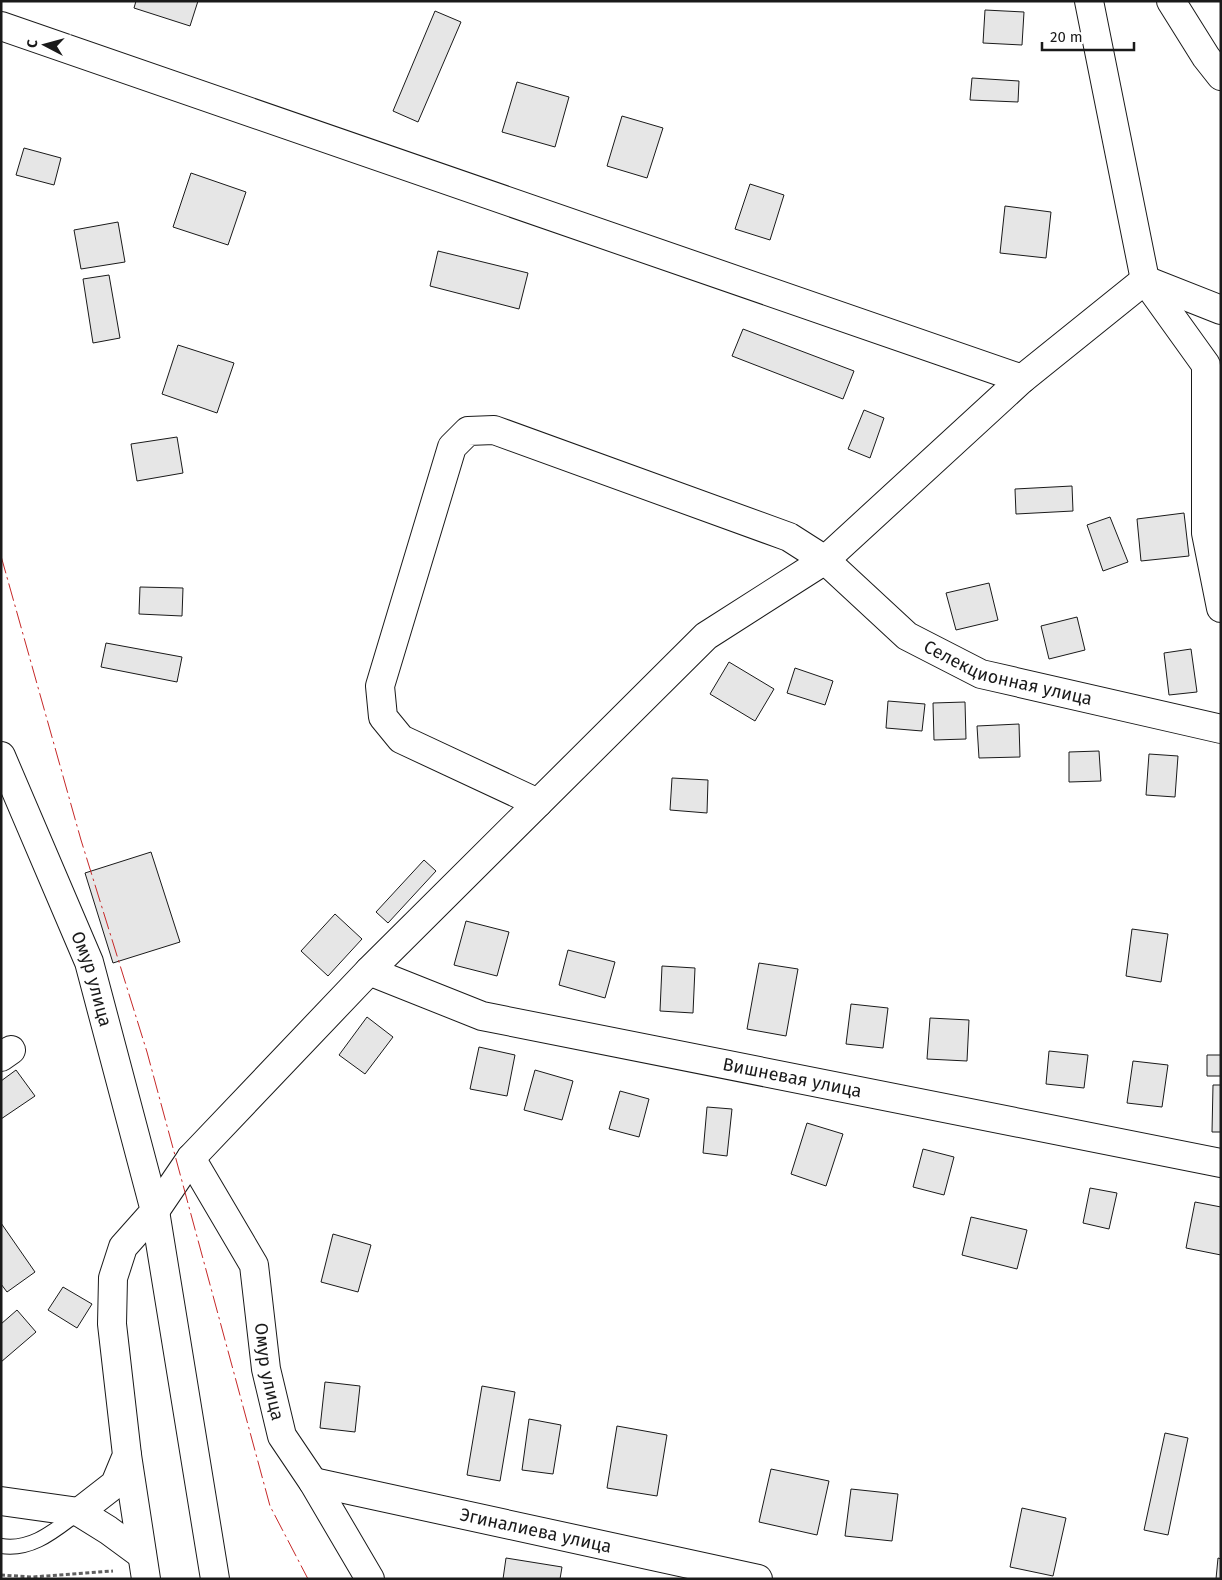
<svg xmlns="http://www.w3.org/2000/svg" width="1222" height="1580" font-family="'Fira Sans',sans-serif">
  <style>
    .building { fill: #e6e6e6; stroke: #1a1a1a }
    .lines { fill: none; stroke-linecap: round; stroke-linejoin: round }
    .lane-casing { stroke: #1a1a1a; stroke-width: 16 }
    .street-casing { stroke: #1a1a1a; stroke-width: 30 }
    .secondary-casing { stroke: #1a1a1a; stroke-width: 30 }
    .path { stroke: #5f5f5f; stroke-width: 3; stroke-dasharray: 4 2.5; stroke-linecap: butt }
    .lane { stroke: #fff; stroke-width: 14 }
    .street { stroke: #fff; stroke-width: 28 }
    .secondary { stroke: #fff; stroke-width: 28 }
    .power { stroke: #c62828; stroke-width: 1; stroke-dasharray: 18 4 2.5 4; stroke-linecap: butt }
    .labels { text-anchor: middle; stroke-width: 4; stroke-linejoin: round; paint-order: stroke }
    .street-label { font-size: 18px; fill: #1a1a1a; stroke: #fff }
  </style>
  <rect width="100%" height="100%" fill="#fff"/>
  <!-- building -->
  <path class="building" d="M136,1H198L190,26L134,8Z
    M985,10L1024,12L1022,45L983,43Z
    M435,11L461,22L418,122L393,111Z
    M972,78L1019,81L1018,102L970,100Z
    M517,82L569,97L555,147L502,132Z
    M622,116L663,128L647,178L607,166Z
    M24,148L61,158L54,185L16,175Z
    M191,173L246,192L228,245L173,227Z
    M750,184L784,195L770,240L735,229Z
    M1005,206L1051,212L1046,258L1000,253Z
    M118,222L125,262L81,269L74,230Z
    M438,251L528,273L519,309L430,286Z
    M109,275L120,338L93,343L83,279Z
    M743,329L854,371L843,399L732,356Z
    M178,345L234,363L217,413L162,394Z
    M864,410L884,418L870,458L848,449Z
    M177,437L183,473L137,481L131,444Z
    M1072,486L1073,511L1016,514L1015,489Z
    M1184,513L1189,556L1141,561L1137,519Z
    M1110,517L1128,562L1103,571L1087,525Z
    M989,583L998,620L956,630L946,593Z
    M140,587L183,588L182,616L139,614Z
    M1077,617L1085,650L1049,659L1041,626Z
    M106,643L182,657L177,682L101,667Z
    M1191,649L1197,692L1169,695L1164,653Z
    M729,662L774,689L755,721L710,694Z
    M795,668L833,681L825,705L787,693Z
    M888,701L925,704L922,731L886,728Z
    M965,702L966,739L934,740L933,703Z
    M1019,724L1020,757L979,758L977,726Z
    M1099,751L1101,781L1069,782V752Z
    M1149,754L1178,756L1175,797L1146,795Z
    M672,778L708,780L707,813L670,810Z
    M151,852L180,942L113,963L85,873Z
    M424,860L436,871L388,923L376,912Z
    M335,914L362,939L328,976L301,951Z
    M466,921L509,932L497,976L454,965Z
    M1132,929L1168,934L1161,982L1126,976Z
    M568,950L615,962L605,998L559,985Z
    M759,963L798,969L786,1036L747,1029Z
    M662,966L695,968L693,1013L660,1011Z
    M851,1004L888,1008L883,1048L846,1044Z
    M367,1017L393,1037L365,1074L339,1055Z
    M930,1018L969,1020L967,1061L927,1059Z
    M479,1047L515,1055L507,1096L470,1089Z
    M1049,1051L1088,1055L1084,1088L1046,1084Z
    M1207,1055H1221V1076H1207Z
    M1133,1061L1168,1065L1162,1107L1127,1103Z
    M16,1070L35,1096L1,1119V1081Z
    M535,1070L573,1081L562,1120L524,1110Z
    M1213,1085H1221V1132H1212Z
    M620,1091L649,1099L639,1137L609,1129Z
    M707,1107L732,1109L727,1156L703,1153Z
    M807,1123L843,1134L826,1186L791,1174Z
    M923,1149L954,1157L944,1195L913,1187Z
    M1090,1188L1117,1193L1109,1229L1083,1223Z
    M1195,1202L1221,1207V1255L1186,1248Z
    M971,1217L1027,1230L1017,1269L962,1255Z
    M1,1223L35,1272L7,1292L1,1284Z
    M333,1234L371,1245L358,1292L321,1282Z
    M63,1287L92,1304L77,1328L48,1310Z
    M17,1310L36,1332L1,1362V1324Z
    M325,1382L360,1386L355,1432L320,1428Z
    M482,1386L515,1392L500,1481L467,1475Z
    M529,1419L561,1425L553,1474L522,1470Z
    M617,1426L667,1435L657,1496L607,1488Z
    M1165,1433L1188,1438L1168,1535L1144,1530Z
    M771,1469L829,1481L817,1535L759,1522Z
    M851,1489L898,1494L892,1541L845,1536Z
    M1022,1508L1066,1518L1053,1576L1010,1567Z
    M506,1558L562,1567L560,1579H503Z
    M1218,1558L1221,1559V1579H1216Z"/>
  <g class="lines">
    <!-- lane casing -->
    <g class="lane-casing">
      <path id="lane" d="M1,1546C32,1551 55,1530 78,1513"/>
    </g>
    <!-- street casing -->
    <g class="street-casing">
      <g id="street">
        <path d="M1089,1L1145,280L1206,365V533L1221,608"/>
        <path d="M1,26L1022,379"/>
        <path id="s1" d="M538,803L401,739L383,717L380,686L452,447L468,431L494,430L789,537L825,560L907,636L981,674L1221,729"/>
        <path id="s2" d="M369,971L482,1016L1221,1163"/>
        <path d="M1,1057L11,1050"/>
        <path id="s3" d="M191,1158L254,1265L266,1369L282,1436L313,1482L370,1579"/>
        <path d="M155,1211L191,1158L369,971L706,636L825,560L1022,379L1145,280L1221,310"/>
        <path id="s4" d="M313,1482L758,1579"/>
      </g>
    </g>
    <!-- secondary casing -->
    <g class="secondary-casing">
      <g id="secondary">
        <path d="M1171,1L1206,57L1221,76"/>
        <path id="s5" d="M1,756L89,962L155,1211L123,1247L113,1278L112,1324L127,1455L115,1484L79,1512"/>
        <path d="M155,1211L215,1579"/>
        <path d="M127,1455L146,1579"/>
        <path d="M1,1501L79,1512L108,1530L142,1555"/>
      </g>
    </g>
    <!-- path -->
    <path class="path" d="M1,1575L32,1577L113,1571"/>
    <!-- lane -->
    <use href="#lane" class="lane"/>
    <!-- street -->
    <use href="#street" class="street"/>
    <!-- secondary -->
    <use href="#secondary" class="secondary"/>
    <!-- power -->
    <path class="power" d="M1,556L81,840L147,1052L270,1506L308,1579"/>
  </g>
  <g class="labels">
    <!-- street labels -->
    <g class="street-label">
      <text dy="6" stroke="none"><textPath href="#s1" startOffset="1086">Селекционная улица</textPath></text>
      <text dy="6" stroke="none"><textPath href="#s5" startOffset="241">Омур улица</textPath></text>
      <text dy="6" stroke="none"><textPath href="#s2" startOffset="438">Вишневая улица</textPath></text>
      <text dy="6" stroke="none"><textPath href="#s3" startOffset="232">Омур улица</textPath></text>
      <text dy="6" stroke="none"><textPath href="#s4" startOffset="228">Эгиналиева улица</textPath></text>
    </g>
  </g>
  <!-- border -->
  <rect width="1222" height="1580" fill="none" stroke="#1a1a1a" stroke-width="5"/>
  <!-- north arrow -->
  <g transform="translate(45 45) rotate(276)" stroke="#ffffff" stroke-width="4" paint-order="stroke">
  <path d="M0-4L9 19L0 12L-9 19Z" fill="#1a1a1a"/>
  <text y="-8" font-size="14" font-weight="bold" text-anchor="middle" fill="#1a1a1a">С</text>
  </g>
  <!-- scale -->
  <path d="M1042 42v8h92v-8" fill="none" stroke="#1a1a1a" stroke-width="2.5"/>
  <text x="1050" y="42" font-size="15" fill="#1a1a1a" stroke="#ffffff" stroke-width="4" paint-order="stroke">20 m</text>
</svg>
